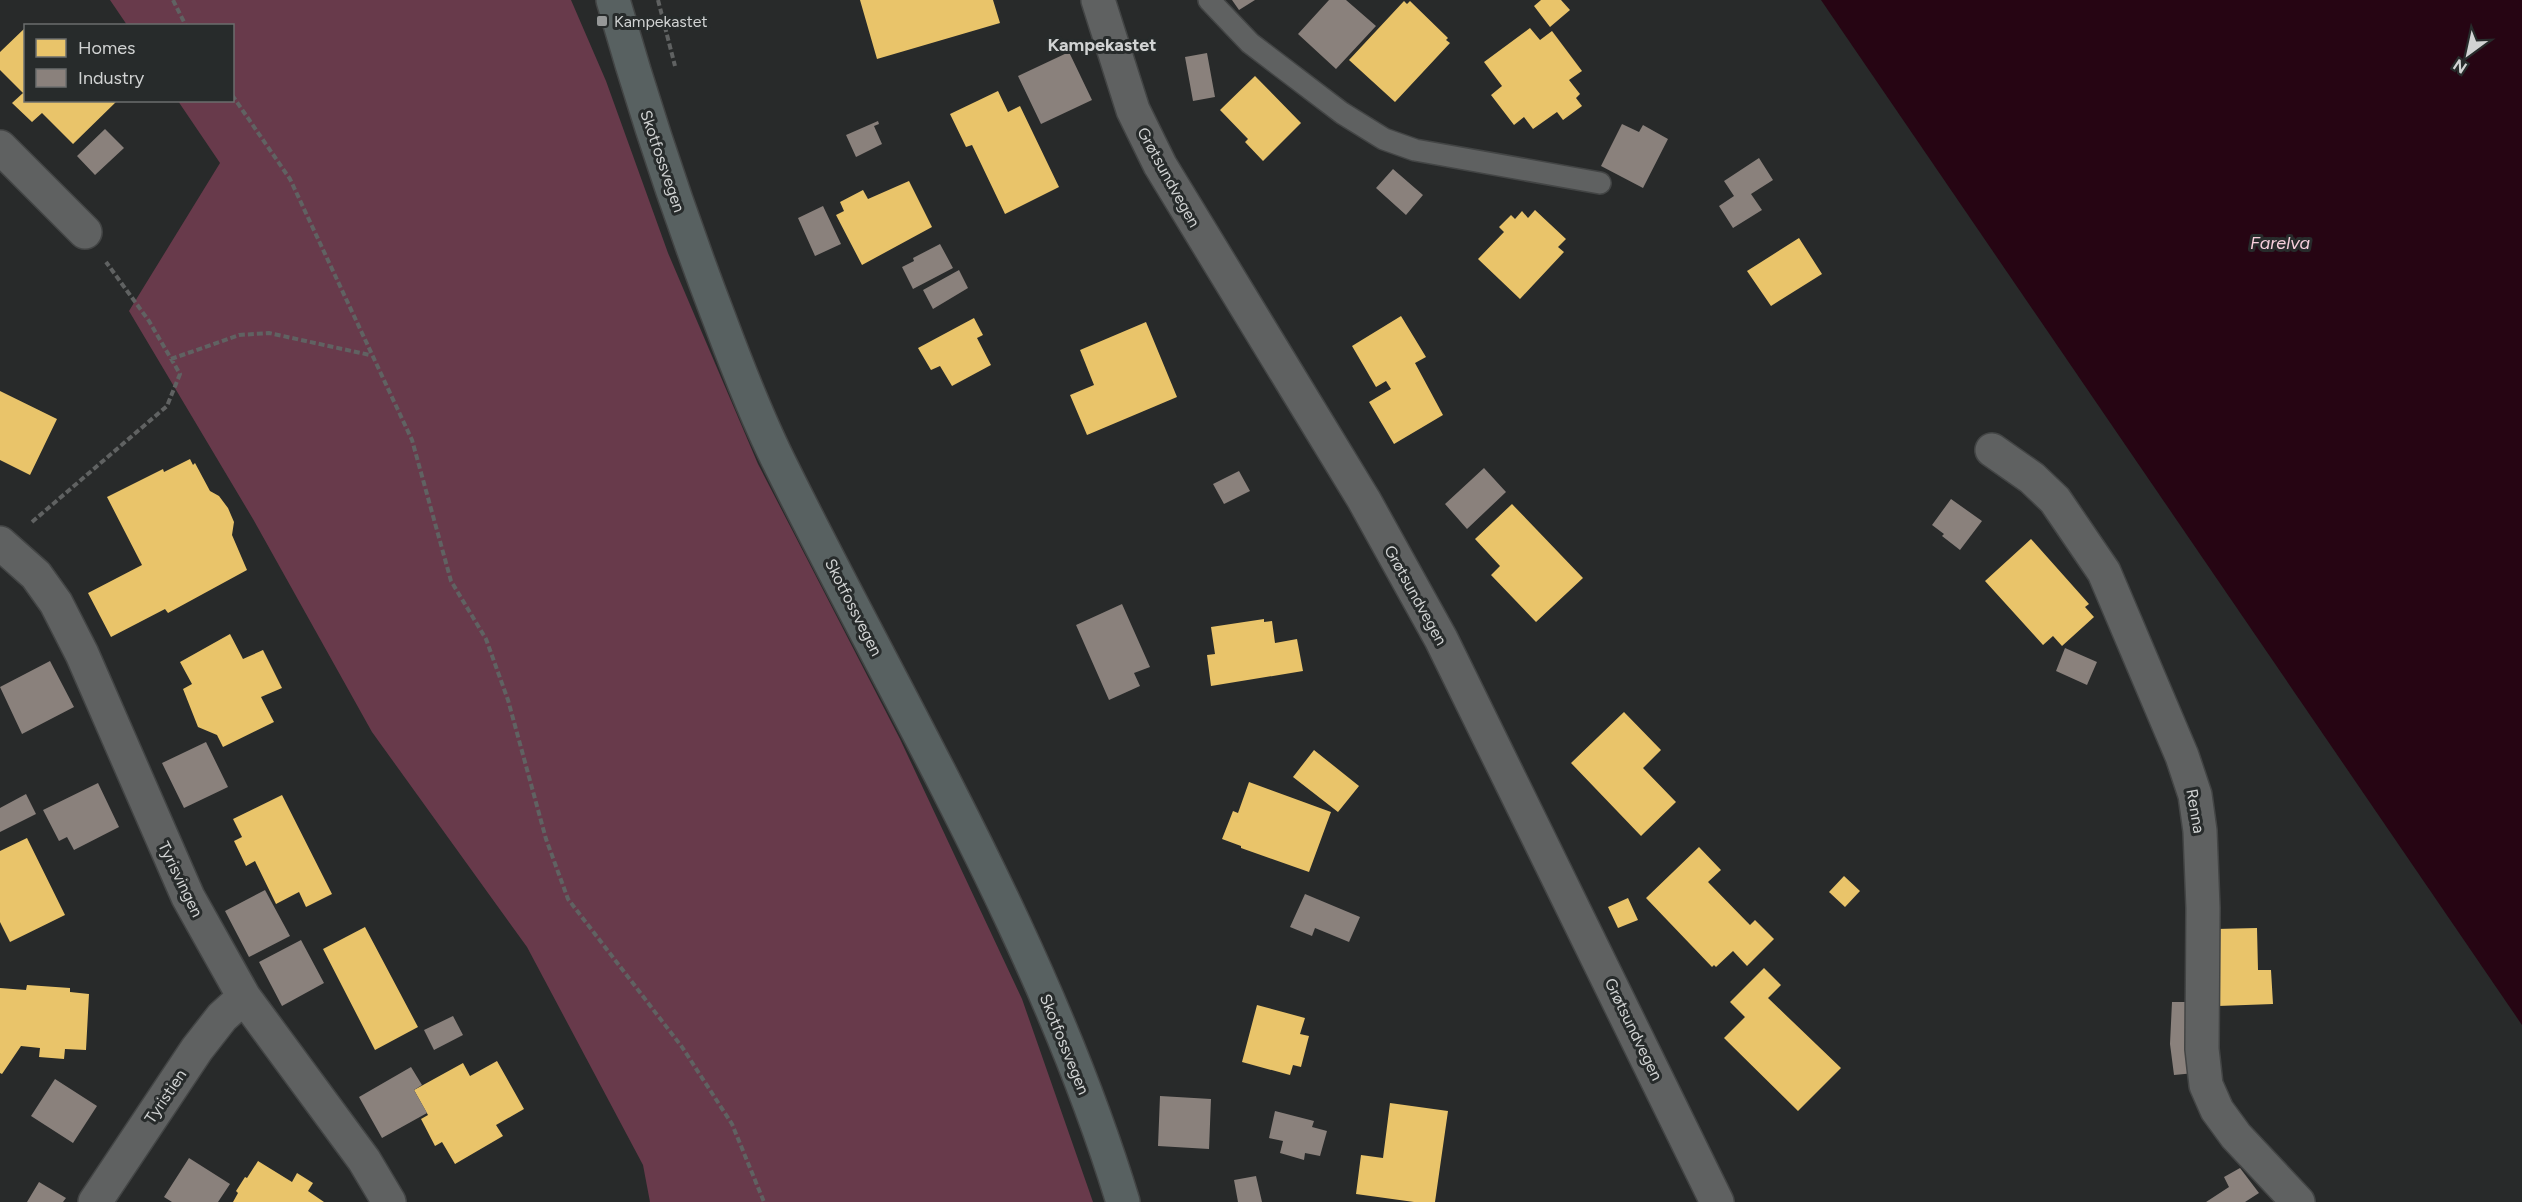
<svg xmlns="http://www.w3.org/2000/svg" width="2522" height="1202" font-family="Figtree,sans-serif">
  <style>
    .green { fill: #683a4b }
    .water { fill: #260513 }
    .homes { fill: #e9c46a }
    .industry { fill: #8a817c }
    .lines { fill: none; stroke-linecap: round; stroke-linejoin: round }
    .lane-casing { stroke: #434545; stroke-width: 24 }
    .street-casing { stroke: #434545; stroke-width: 36 }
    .primary-casing { stroke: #434545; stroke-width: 36 }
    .path { stroke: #606262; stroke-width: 4; stroke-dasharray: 6 3; stroke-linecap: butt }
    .lane { stroke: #5f6161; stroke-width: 21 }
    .street { stroke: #5f6161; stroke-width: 33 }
    .primary { stroke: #586161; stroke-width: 33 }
    .poi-dot { fill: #969898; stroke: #272b2b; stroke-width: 2 }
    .labels { text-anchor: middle; stroke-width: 6; stroke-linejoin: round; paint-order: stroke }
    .poi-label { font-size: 16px; fill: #d1d3d3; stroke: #272b2b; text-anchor: start }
    .street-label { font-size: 16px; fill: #d1d3d3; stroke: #272b2b }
    .neighbourhood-label { font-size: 18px; font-weight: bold; fill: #d1d3d3; stroke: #272b2b }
    .water-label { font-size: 18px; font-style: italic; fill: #f6cfdb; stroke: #272b2b }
  </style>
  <rect width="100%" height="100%" fill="#282a2a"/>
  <!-- green -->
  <path class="green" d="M110,0H571L606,81L668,253L758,464L900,739L1022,999L1093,1202H650L643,1165L527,947L372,732L253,519L129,311L220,163L178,101L232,100V26L127,25Z"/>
  <!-- water -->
  <path class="water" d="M1821,0H2522V1025Z"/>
  <!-- homes -->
  <path class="homes" d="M860,0H993L1000,23L877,59Z
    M1541,0H1561L1570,10L1550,27L1534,6Z
    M1404,1L1407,4L1410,1L1448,38L1446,40L1450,43L1395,102L1349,60Z
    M26,27V100H118L73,144L42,113L32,122L12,103L23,93L0,70V52Z
    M1530,28L1540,40L1552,31L1582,71L1569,80L1580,94L1576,98L1582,106L1563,120L1557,112L1533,129L1524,117L1514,125L1491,95L1502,86L1484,62Z
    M1255,76L1301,123L1263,161L1245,142L1248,139L1220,110Z
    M998,91L1008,112L1020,106L1059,187L1005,214L972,145L966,147L950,114Z
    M909,181L932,227L862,265L836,215L844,211L840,202L863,190L868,199Z
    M1535,210L1566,239L1558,247L1564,252L1520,299L1478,259L1504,232L1499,227L1511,215L1515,219L1522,211L1528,218Z
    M1799,238L1822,274L1771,306L1747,271Z
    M1401,316L1426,357L1415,363L1443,415L1394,444L1369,402L1391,389L1386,381L1376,387L1352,346Z
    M974,318L983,335L977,338L991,365L952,386L940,366L931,370L918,348Z
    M1146,322L1177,397L1087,435L1070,395L1094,385L1080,350Z
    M0,391L57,419L30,475L0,460Z
    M190,459L193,465L195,463L210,491L219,496L228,508L234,522L232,535L247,570L168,613L165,609L111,637L88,593L142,565L107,497L163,469L164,472Z
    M1512,504L1583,578L1536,622L1491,575L1500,566L1475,539Z
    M2031,539L2089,604L2085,607L2094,617L2062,646L2053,636L2043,645L1985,581Z
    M1264,619V622L1272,621L1275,643L1297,639L1303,671L1211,686L1207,655L1215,654L1211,627Z
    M230,634L243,659L263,650L282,688L261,697L274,722L223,747L217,735L198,727L183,689L192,684L180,662Z
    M1624,712L1661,750L1643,768L1676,802L1641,836L1571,763Z
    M1314,750L1359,786L1338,812L1293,777Z
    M1249,782L1331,812L1309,872L1241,848V846L1222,839L1233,811L1238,813Z
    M282,795L332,894L306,907L299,892L276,904L255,861L246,866L234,841L242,837L233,819Z
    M27,838L65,915L10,942L0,922V851Z
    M1699,847L1721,870L1708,882L1750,925L1755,920L1774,939L1747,966L1733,951L1716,967L1714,965L1712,967L1646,898Z
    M1844,876L1860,891L1845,907L1829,892Z
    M1628,898L1638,920L1618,928L1608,907Z
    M365,927L418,1027L375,1050L323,949Z
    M2257,928L2258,970H2271L2273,1004L2218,1006L2216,929Z
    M1764,968L1781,985L1768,998L1841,1068L1798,1111L1724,1038L1745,1017L1730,1002Z
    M27,985L70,988V992L89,994L86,1050L65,1049L64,1059L39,1057L40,1048L21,1046L2,1074L0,1073V988L26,990Z
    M1257,1005L1305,1018L1300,1034L1309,1036L1301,1067L1293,1065L1290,1075L1242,1062Z
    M497,1061L524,1109L496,1125L503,1136L455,1164L442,1142L435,1146L421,1119L428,1115L414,1090L463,1063L470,1076Z
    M1390,1103L1448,1111L1435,1202H1414L1356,1194L1361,1155L1383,1158Z
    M258,1161L292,1182L297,1173L313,1183L308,1191L324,1202H233L238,1193L236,1191L245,1177L247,1178Z"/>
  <!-- industry -->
  <path class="industry" d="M1232,0H1255L1239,10Z
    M1329,0H1346L1376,26L1336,69L1298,34Z
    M1069,52L1092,100L1041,124L1018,76Z
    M1207,53L1215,97L1193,101L1185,57Z
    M878,121L879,124L874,126L882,144L856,157L846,135Z
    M1622,124L1639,132L1643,125L1668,139L1643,188L1601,166Z
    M105,129L124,148L95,175L77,156Z
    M1759,158L1773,180L1751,194L1762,210L1733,228L1719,206L1734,196L1724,181Z
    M1393,169L1423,195L1406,215L1376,188Z
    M823,206L841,244L815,256L798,218Z
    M940,244L953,268L913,289L902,267L914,261L913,258Z
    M959,270L968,288L933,309L923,290Z
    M1484,468L1506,492L1467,529L1445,504Z
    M1239,471L1250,491L1224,504L1213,484Z
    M1951,499L1982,521L1960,550L1942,536L1944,534L1932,525Z
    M1122,604L1150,667L1134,673L1140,686L1109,700L1076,625Z
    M2065,648L2097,662L2087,685L2056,671Z
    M50,661L74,707L22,734L0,687Z
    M206,742L228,787L184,808L162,763Z
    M98,783L119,827L74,850L67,837L59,841L43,810Z
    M26,794L36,814L0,832V808Z
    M265,890L290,936L249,957L225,911Z
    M1305,894L1360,917L1349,942L1315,928L1312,936L1290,927Z
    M301,940L324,983L282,1006L259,962Z
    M2172,1002H2193L2195,1073L2174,1075L2170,1044Z
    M453,1016L463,1035L434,1050L424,1030Z
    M411,1067L422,1085L414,1090L427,1113L382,1138L359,1097Z
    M55,1079L97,1106L73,1143L31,1116Z
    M1160,1096L1211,1099L1209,1149L1158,1146Z
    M1275,1111L1314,1121L1312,1127L1327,1131L1320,1156L1305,1153L1304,1160L1280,1153L1283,1141L1269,1138Z
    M189,1158L230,1184L218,1202H172L164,1197Z
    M2240,1168L2259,1193L2245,1202H2206L2229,1187L2224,1177Z
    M1256,1176L1262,1202H1238L1234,1180Z
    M39,1182L66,1198L63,1202H27Z"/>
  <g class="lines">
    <!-- lane casing -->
    <g class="lane-casing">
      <path id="lane" d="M1209,0L1250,43L1342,113L1384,139L1415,150L1600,183"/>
    </g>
    <!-- street casing -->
    <g class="street-casing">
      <path id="street" d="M1098,0L1133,110L1160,165L1364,500L1441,639L1717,1202
        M0,147L85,232
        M1992,450L2032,478L2055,500L2104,572L2182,756L2195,795L2200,831L2203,908L2202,1049L2206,1085L2217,1110L2236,1136L2298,1202
        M0,543L36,575L56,603L82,654L188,897L244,997L364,1160L389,1202
        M95,1202L197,1049L222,1017L244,997"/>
    </g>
    <!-- primary casing -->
    <g class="primary-casing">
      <path id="primary" d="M613,0C644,108 679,214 719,318C738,369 758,421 783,470C902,710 1044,943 1123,1202"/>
    </g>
    <!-- path -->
    <path class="path" d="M173,0L186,26
      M658,0L675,66
      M232,95L290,179L412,440L451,581L486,639L508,700L546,839L568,899L682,1047L732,1124L764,1202
      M171,359L239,335L269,333L370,355
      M32,522L167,406L180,374L149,321L106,262"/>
    <!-- lane -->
    <use href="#lane" class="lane"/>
    <!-- street -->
    <use href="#street" class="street"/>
    <!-- primary -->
    <use href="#primary" class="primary"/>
  </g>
  <!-- markers -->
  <rect class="poi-dot" x="596" y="15" width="12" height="12" rx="3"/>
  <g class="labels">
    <!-- poi labels -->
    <g class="poi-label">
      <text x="614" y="27">Kampekastet</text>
    </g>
    <!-- street labels -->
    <g class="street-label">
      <text transform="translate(663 161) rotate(71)" y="6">Skotfossvegen</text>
      <text transform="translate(1169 177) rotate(61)" y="6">Grøtsundvegen</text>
      <text transform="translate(1416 595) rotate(61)" y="6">Grøtsundvegen</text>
      <text transform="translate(854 607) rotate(63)" y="6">Skotfossvegen</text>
      <text transform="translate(2196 811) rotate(80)" y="6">Renna</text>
      <text transform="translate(181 879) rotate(64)" y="6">Tyrisvingen</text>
      <text transform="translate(1634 1029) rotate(64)" y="6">Grøtsundvegen</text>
      <text transform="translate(1065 1044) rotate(68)" y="6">Skotfossvegen</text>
      <text transform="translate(165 1096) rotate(-56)" y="6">Tyristien</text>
    </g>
    <!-- neighbourhood labels -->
    <g class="neighbourhood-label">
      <text x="1102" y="51">Kampekastet</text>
    </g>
    <!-- water labels -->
    <g class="water-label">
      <text x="2280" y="249">Farelva</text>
    </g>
  </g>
  <!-- legend -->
  <rect x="24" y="24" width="210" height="78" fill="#272b2b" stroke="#6b6e6e" stroke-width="1.5"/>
  <rect x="36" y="39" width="30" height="18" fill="#e9c46a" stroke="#6b6e6e" stroke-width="1.5"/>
  <text x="78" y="54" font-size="18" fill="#d1d3d3">Homes</text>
  <rect x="36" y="69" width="30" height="18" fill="#8a817c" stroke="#6b6e6e" stroke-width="1.5"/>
  <text x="78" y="84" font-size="18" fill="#d1d3d3">Industry</text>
  <!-- north arrow -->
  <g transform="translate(2468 54) rotate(213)" stroke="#272b2b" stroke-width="4.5" paint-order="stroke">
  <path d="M0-4.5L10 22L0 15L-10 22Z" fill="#d1d3d3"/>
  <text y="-9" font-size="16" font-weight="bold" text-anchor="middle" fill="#d1d3d3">N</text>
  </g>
</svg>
